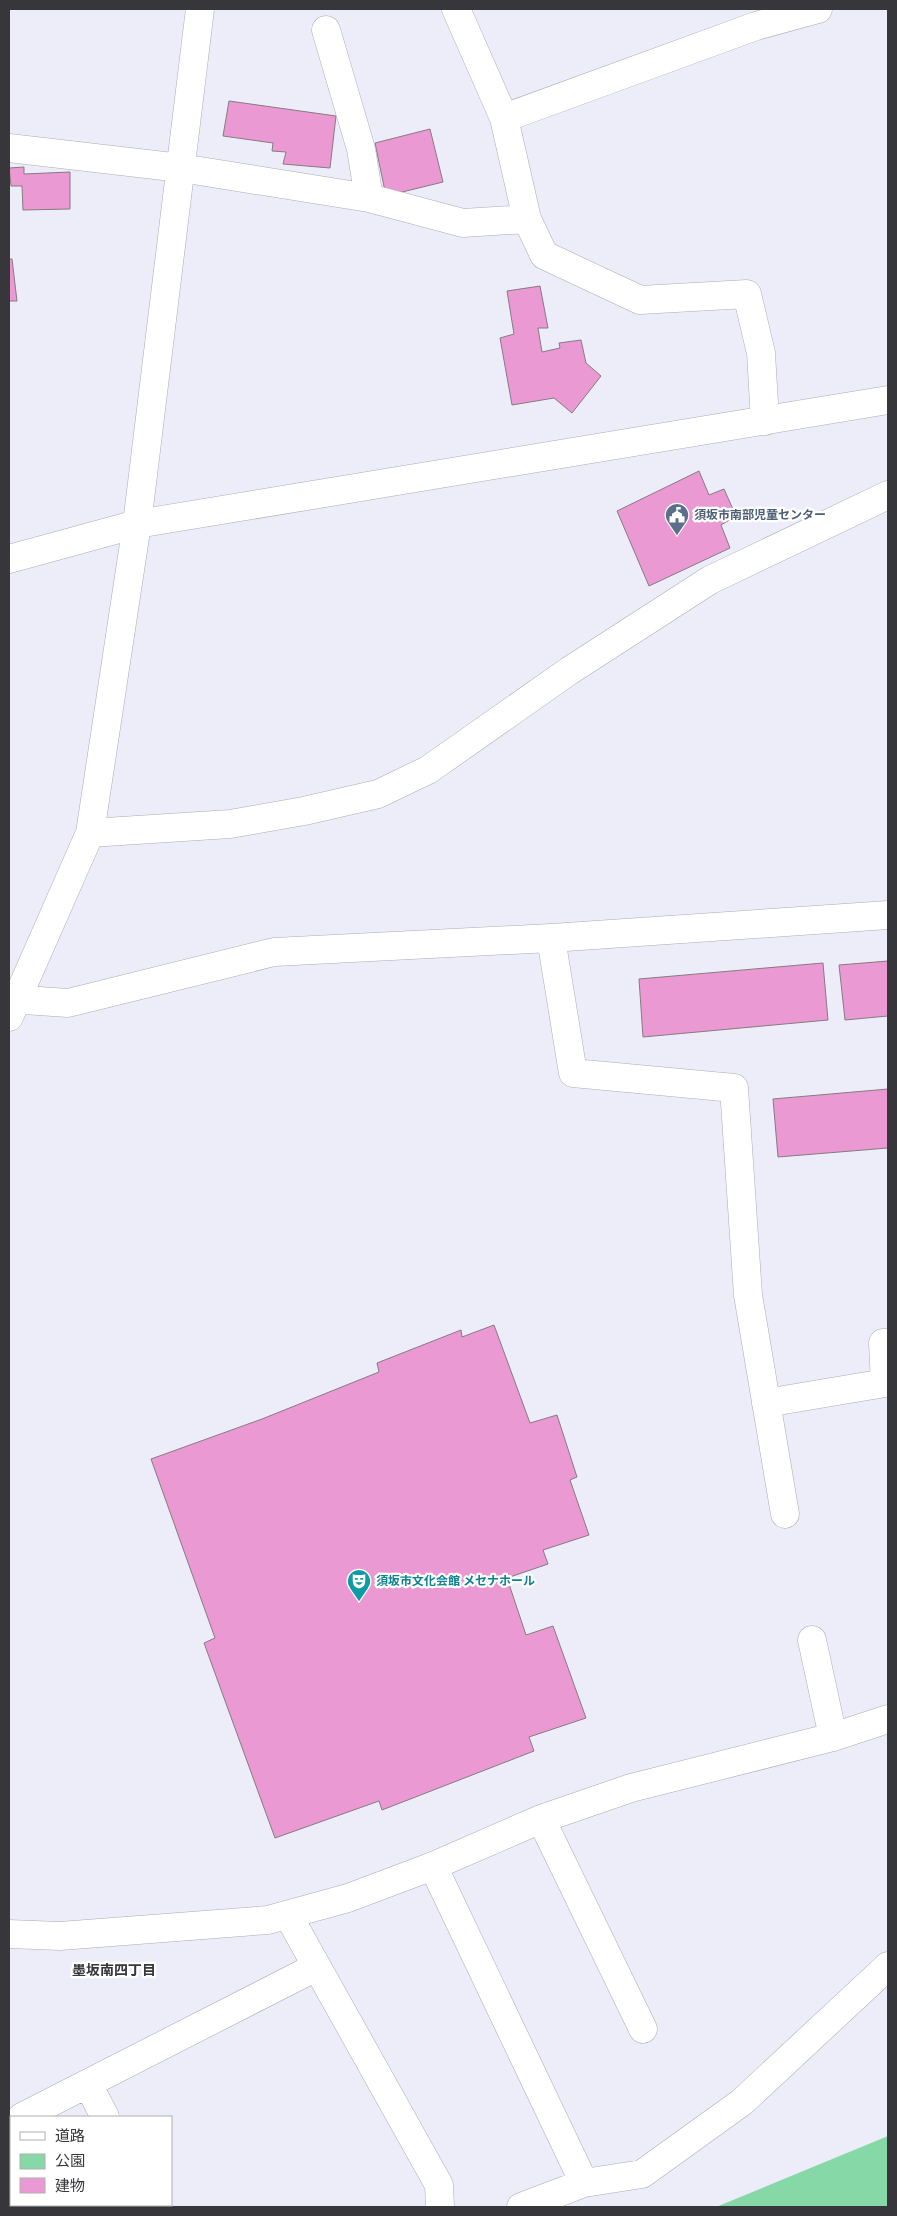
<svg xmlns="http://www.w3.org/2000/svg" width="897" height="2216" font-family="'Roboto Serif','Noto Sans JP',serif">
  <style>
    .green { fill: #86d8a6 }
    .building { fill: #ea99d2; stroke: #857b81 }
    .lines { fill: none; stroke-linecap: round; stroke-linejoin: round }
    .minor-casing { stroke: #ababb6; stroke-width: 29 }
    .minor { stroke: #fff; stroke-width: 28 }
    .labels { text-anchor: middle; stroke-width: 4.5; stroke-linejoin: round; paint-order: stroke }
    .service-label { font-size: 12px; font-weight: bold; fill: #4e5e75; stroke: #fff; text-anchor: start }
    .culture-label { font-size: 12px; font-weight: bold; fill: #0d838f; stroke: #fff; text-anchor: start }
    .neighbourhood-label { font-size: 14px; font-weight: bold; fill: #37373b; stroke: #fff }
  </style>
  <rect width="100%" height="100%" fill="#ededf9"/>
  <!-- green -->
  <path class="green" d="M888,2136V2207H716Z"/>
  <!-- building -->
  <path class="building" d="M229,101L336,116L330,168L283,164L286,152L272,151L273,143L223,136Z
    M430,129L443,182L386,196L375,143Z
    M24,167V174L70,172V209L23,210L22,186H11L9,168Z
    M9,259H12L17,301H9Z
    M540,286L548,328H538L542,352L560,348L559,343L581,340L586,363L601,376L572,413L554,398L512,405L500,338L514,334L507,291Z
    M699,471L709,495L724,489L736,516L721,525L730,548L649,586L617,511Z
    M888,961V1016L845,1020L839,965Z
    M823,963L828,1020L643,1037L639,979Z
    M888,1089V1148L778,1157L773,1099Z
    M494,1325L530,1423L557,1415L577,1477L570,1480L589,1535L543,1550L548,1564L507,1578L526,1635L553,1626L586,1718L529,1737L534,1751L382,1810L379,1801L275,1838L204,1643L215,1638L151,1459L262,1419L379,1372L377,1363L461,1330L462,1337Z"/>
  <g class="lines">
    <!-- minor casing -->
    <g class="minor-casing">
      <path id="minor" d="M456,9L504,118L527,219L544,255L640,300L747,294L761,353L765,421
        M326,30L361,149L369,198
        M504,118L756,26L818,9
        M9,148L181,168L369,198L463,223L527,219
        M9,559L137,524L200,9
        M90,833L230,824L304,811L378,794L428,770L569,671L710,580L888,495
        M551,938L573,1073L734,1088L748,1295L785,1514
        M9,999L68,1003L274,952L551,938L888,915
        M9,1017L90,833L137,524L888,400
        M766,1403L885,1383L883,1343H888
        M812,1640L833,1737
        M541,1819L643,2029
        M433,1866L584,2183L642,2174L742,2102L888,1966
        M288,1915L439,2185L440,2207
        M9,1934L60,1936L268,1920L348,1898L433,1866L541,1819L631,1788L833,1737L888,1719
        M88,2084L105,2117
        M22,2117L316,1967
        M74,2207L79,2205
        M521,2207L584,2183"/>
    </g>
    <!-- minor -->
    <use href="#minor" class="minor"/>
  </g>
  <!-- icons -->
  <defs>
    <g id="civic-pin" transform="scale(1.25)"><path d="M0 17L-7.5 6A9.5 9.5 0 1 1 7.5 6Z" fill="#5c6f8a" stroke="#fff"/><path d="M-.6-6.5H3V-4.5H.6V-3L4-1V1h2V6H-6V1h2V-1L-.6-3ZM-1.2 2.5V6h2.4V2.5Z" fill="#fff"/></g>
    <g id="theatre-pin" transform="scale(1.25)"><path d="M0 17L-7.5 6A9.5 9.5 0 1 1 7.5 6Z" fill="#0f9aa8" stroke="#fff"/><path d="M-5-5.5Q0-4 5-5.5V0Q5 5 0 6Q-5 5-5 0ZM-3.3-2.5H-1v1.5H-3.3ZM1-2.5H3.3v1.5H1ZM-2.8 1Q0 5.5 2.8 1Z" fill="#fff"/></g>
  </defs>
  <g fill-rule="evenodd">
    <use href="#civic-pin" x="677" y="515"/>
    <use href="#theatre-pin" x="359" y="1581"/>
  </g>
  <g class="labels">
    <!-- service labels -->
    <g class="service-label">
      <text x="694" y="519">須坂市南部児童センター</text>
    </g>
    <!-- culture labels -->
    <g class="culture-label">
      <text x="376" y="1585">須坂市文化会館 メセナホール</text>
    </g>
    <!-- neighbourhood labels -->
    <g class="neighbourhood-label">
      <text x="114" y="1975">墨坂南四丁目</text>
    </g>
  </g>
  <!-- border -->
  <rect width="897" height="2216" fill="none" stroke="#37373b" stroke-width="20"/>
  <!-- legend -->
  <rect x="10" y="2116" width="162" height="90" fill="#ffffff" stroke="#afafb1"/>
  <rect x="20" y="2132" width="25" height="8" fill="#ffffff" stroke="#afafb1"/>
  <text x="55" y="2141" font-size="15" fill="#37373b">道路</text>
  <rect x="20" y="2154" width="25" height="15" fill="#86d8a6" stroke="#afafb1"/>
  <text x="55" y="2166" font-size="15" fill="#37373b">公園</text>
  <rect x="20" y="2178" width="25" height="15" fill="#ea99d2" stroke="#afafb1"/>
  <text x="55" y="2191" font-size="15" fill="#37373b">建物</text>
</svg>
